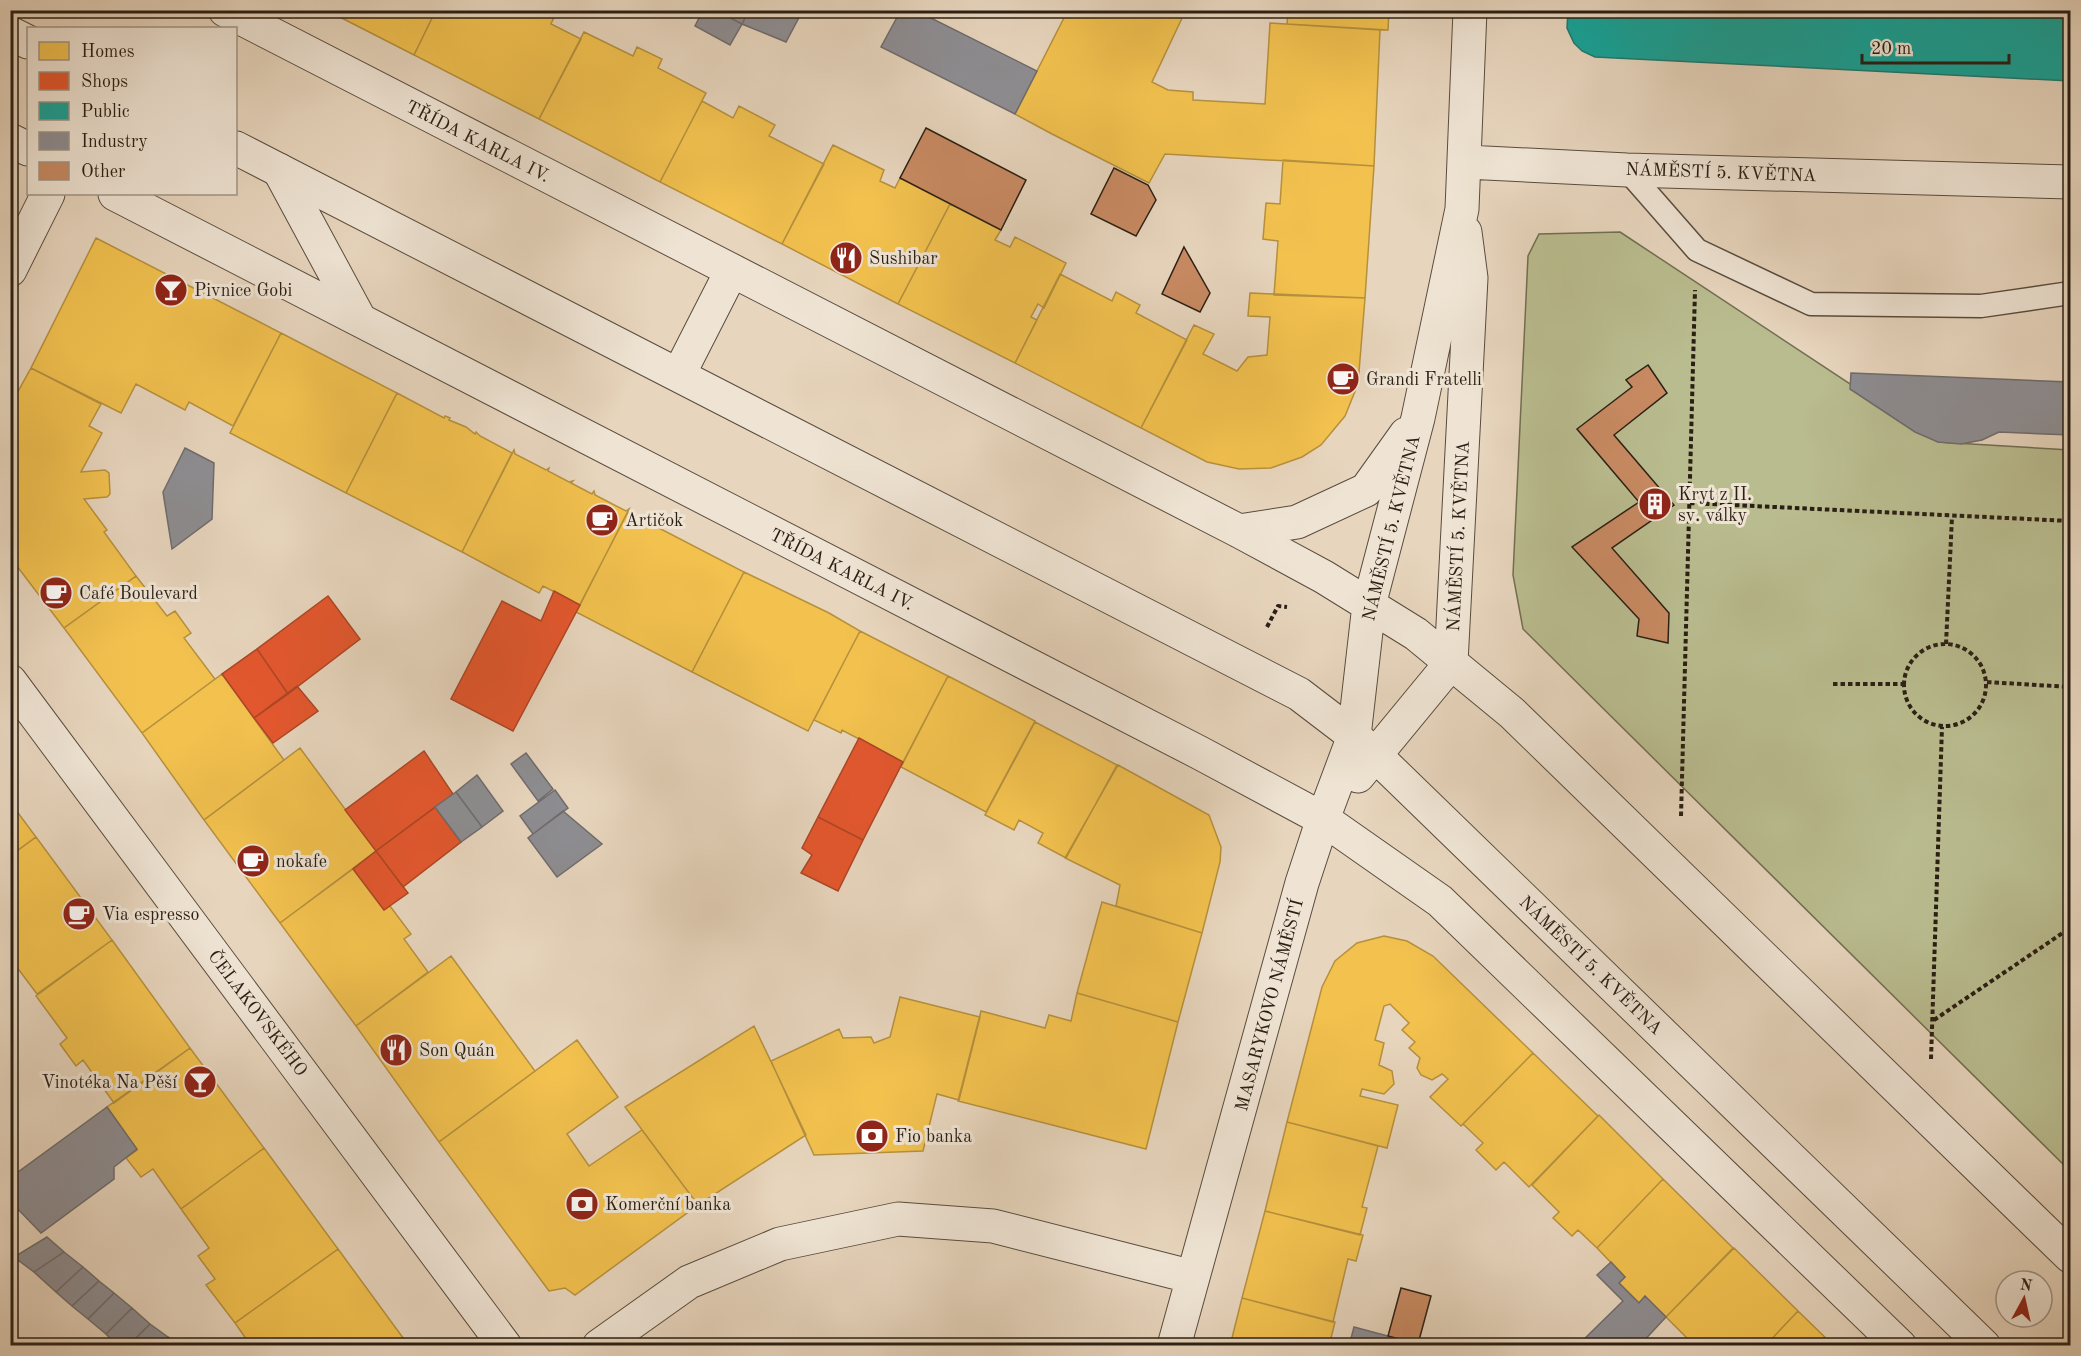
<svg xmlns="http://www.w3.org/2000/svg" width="2081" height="1356" font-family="'Old Standard TT',serif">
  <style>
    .green { fill: #b9bc8f; stroke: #726e52; stroke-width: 1.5 }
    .homes { fill: #f2c14e; stroke: #b6903d; stroke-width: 1.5 }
    .shops { fill: #e4572e; stroke: #ac4626; stroke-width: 1.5 }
    .public { fill: #17a398; stroke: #1d7b70; stroke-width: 1.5 }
    .industry { fill: #8d8d92; stroke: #6f6c6c; stroke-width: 1.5 }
    .building { fill: #c88a62; stroke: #2a1f14; stroke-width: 1.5 }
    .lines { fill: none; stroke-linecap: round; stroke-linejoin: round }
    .service-casing { stroke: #594c3e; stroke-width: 25 }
    .pedestrian-casing { stroke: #594c3e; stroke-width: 35 }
    .minor-casing { stroke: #594c3e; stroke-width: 35 }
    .tertiary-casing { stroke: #594c3e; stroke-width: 35 }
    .path { stroke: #2a1f14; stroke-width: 4; stroke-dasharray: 4.5 3; stroke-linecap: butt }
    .service { stroke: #efe4d4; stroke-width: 22 }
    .pedestrian { stroke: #efe4d4; stroke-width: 33 }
    .minor { stroke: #efe4d4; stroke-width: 33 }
    .tertiary { stroke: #efe4d4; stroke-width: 33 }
    .labels { text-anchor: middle; stroke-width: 6; stroke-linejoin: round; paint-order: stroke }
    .street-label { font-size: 18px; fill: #2a1f14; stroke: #efe4d4 }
    .poi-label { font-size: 18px; fill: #2a1f14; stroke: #efe4d4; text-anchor: start }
  </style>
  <rect width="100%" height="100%" fill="#e7d5bd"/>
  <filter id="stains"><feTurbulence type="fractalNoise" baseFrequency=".00333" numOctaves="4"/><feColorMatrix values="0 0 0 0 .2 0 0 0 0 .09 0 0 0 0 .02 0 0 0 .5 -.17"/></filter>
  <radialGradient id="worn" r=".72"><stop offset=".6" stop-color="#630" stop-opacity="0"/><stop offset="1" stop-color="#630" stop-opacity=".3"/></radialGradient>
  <!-- green -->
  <path class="green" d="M1620,232L1938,442L2070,450V1171L1523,629L1513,575L1528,256L1539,234Z"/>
  <!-- homes -->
  <path class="homes" d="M326,10H436L414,55Z
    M436,10H557L551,24L581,39L539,119L414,55Z
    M1068,10H1167L1182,18L1152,82L1168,90L1193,92V100L1265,104L1270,23L1380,30L1374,166L1165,154L1149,183L1052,134L1015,114Z
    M1288,10H1389L1388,30L1287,24Z
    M584,32L633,56L637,47L662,59L658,68L706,93L660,182L539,119Z
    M702,101L733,118L739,106L775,125L769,136L824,164L782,244L660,182Z
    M833,145L884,170L880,181L895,188L900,178L950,204L898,304L782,244Z
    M1283,160L1374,166L1365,298L1274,295L1278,241L1263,239L1266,203L1280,204Z
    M950,204L1001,230L995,240L1010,247L1015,237L1066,263L1044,308L1038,304L1031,317L1037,320L1015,363L898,304Z
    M96,238L281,333L233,426L189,402L185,410L136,384L121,413L31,368Z
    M1060,274L1112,301L1116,292L1140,305L1136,313L1187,340L1141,428L1015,363Z
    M1250,293L1365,298L1358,384L1345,416L1321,445L1302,457L1271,468L1239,469L1207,462L1141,428L1194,325L1214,334L1203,354L1237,371L1248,357L1267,355L1270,317L1248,316Z
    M281,333L397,393L346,493L230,433Z
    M31,368L101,404L89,426L102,433L81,472L105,470L109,473L110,494L107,497L84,499L107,530L104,532L136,576L64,628L10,557V406Z
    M397,393L444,418L445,416L450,418L449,420L466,427L475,434L476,432L480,436L512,453L462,552L346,493Z
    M514,450L515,454L546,470L549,468L548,471L569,482L573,481L571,483L592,494L594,491L595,495L626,511L629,509L580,605L543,586L539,593L462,552Z
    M628,512L744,572L692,672L576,612Z
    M744,572L829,613L860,631L808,731L692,672Z
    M136,576L167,616L175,611L191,633L184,638L215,679L142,733L64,628Z
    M860,631L948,676L903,762L842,730L841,733L814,720Z
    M222,674L284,760L204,820L142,733Z
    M948,676L1035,721L986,812L901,767Z
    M1035,722L1117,765L1066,858L1038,843L1043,833L1019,820L1014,830L985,815Z
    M300,748L376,851L280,923L204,820Z
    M1118,765L1209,815L1221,847L1220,862L1202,933L1116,906L1120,885L1065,858Z
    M10,802L36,837L10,856Z
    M36,837L112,940L37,994L10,958V856Z
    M353,869L384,910L390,906L411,934L404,939L428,972L356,1026L280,923Z
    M1102,902L1202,933L1178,1022L1077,993Z
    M1384,936L1407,941L1433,956L1533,1053L1461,1126L1430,1097L1448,1079L1442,1074L1432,1080L1421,1075L1417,1068L1420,1058L1409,1048L1415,1042L1402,1030L1409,1023L1390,1004L1384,1006L1375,1040L1384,1043L1379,1065L1392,1071L1394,1084L1384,1094L1362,1089L1360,1096L1398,1105L1387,1148L1287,1122L1322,987L1335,961L1357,943Z
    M112,940L190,1048L114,1103L83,1060L76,1066L60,1044L67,1038L36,996Z
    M451,956L535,1071L439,1142L356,1026Z
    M1077,993L1178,1022L1146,1149L958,1101L981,1011L1045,1028L1049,1015L1071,1021Z
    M900,997L980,1017L959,1100L937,1094L923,1151L814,1155L771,1061L839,1029L843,1038L871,1037L874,1043L890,1037Z
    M754,1026L806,1135L698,1205L625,1107Z
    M577,1040L618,1097L567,1134L589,1166L642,1130L698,1205L575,1295L565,1288L549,1291L439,1142Z
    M190,1048L264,1148L181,1209L153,1169L141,1177L126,1158L137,1150L107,1107Z
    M1533,1053L1598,1116L1529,1187L1504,1162L1496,1170L1476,1150L1483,1143L1463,1124Z
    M1599,1115L1663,1179L1597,1248L1578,1230L1572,1236L1553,1218L1559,1212L1532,1185Z
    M1287,1122L1378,1146L1362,1207L1367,1208L1360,1235L1265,1211Z
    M264,1148L338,1249L235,1323L206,1285L215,1279L198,1256L209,1248L181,1209Z
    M1663,1179L1733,1248L1666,1317L1645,1296L1639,1303L1619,1283L1625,1277L1597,1248Z
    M1265,1211L1363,1235L1356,1261L1348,1259L1333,1322L1242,1298Z
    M1734,1248L1798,1311L1765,1346H1695L1666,1317Z
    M338,1249L409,1346H251L235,1323Z
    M1242,1298L1335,1322L1329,1346H1230Z
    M1798,1311L1834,1346H1765Z"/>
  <!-- shops -->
  <path class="shops" d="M554,591L580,605L513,731L451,699L502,601L541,621Z
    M328,596L360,639L288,694L257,649Z
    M257,649L288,694L254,718L222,674Z
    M297,686L318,711L273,743L254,718Z
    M859,738L903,762L863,840L818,817Z
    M424,751L453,794L376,851L345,810Z
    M435,807L461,842L403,887L376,851Z
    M818,817L863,840L838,891L801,873L812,855L802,848Z
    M376,851L408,893L384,910L353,869Z"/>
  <!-- public -->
  <path class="public" d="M1568,10H2070V81L1595,57L1582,51L1574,43L1567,28Z"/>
  <!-- industry -->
  <path class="industry" d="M703,10H715L742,24L730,45L695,26Z
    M715,10H749L742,24Z
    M749,10H803L786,42L742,24Z
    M901,10H915L1037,71L1015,114L881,47Z
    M1851,373L2070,382V435L1999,432L1982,440L1961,444L1938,442L1915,432L1850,389Z
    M185,448L214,463L212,519L172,549L163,492Z
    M526,753L553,789L538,801L511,764Z
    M477,775L503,811L482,827L456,792Z
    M555,790L568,808L533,834L520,816Z
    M456,792L482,827L461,842L435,807Z
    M563,811L602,844L557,877L528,838Z
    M107,1107L137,1149L114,1167V1179L41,1233L10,1201V1178Z
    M47,1237L64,1252L34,1272L14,1257Z
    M64,1252L83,1267L56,1292L34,1272Z
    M1611,1262L1625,1277L1619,1283L1639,1303L1645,1296L1666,1317L1639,1346H1577L1623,1301L1597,1275Z
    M83,1267L99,1281L72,1306L56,1292Z
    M99,1281L114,1293L88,1319L72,1306Z
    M114,1293L132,1308L106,1334L88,1319Z
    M132,1308L150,1324L128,1346H118L106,1334Z
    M150,1324L168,1337L159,1346H128Z
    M1354,1327L1418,1344V1346H1349Z
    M168,1337L182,1346H159Z"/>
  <!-- building -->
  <path class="building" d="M926,128L1026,180L1001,230L900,178Z
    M1114,168L1148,185L1156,200L1136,236L1091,214Z
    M1184,247L1210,293L1200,312L1162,294Z
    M1648,365L1667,393L1614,435L1674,505L1612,548L1669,613L1668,643L1637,636L1639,619L1572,547L1639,502L1577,429L1632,387L1626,380Z
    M1401,1288L1431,1296L1418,1344L1388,1336Z"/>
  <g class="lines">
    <!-- service casing -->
    <g class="service-casing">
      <path id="service" d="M1627,170L1697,250L1811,304L1981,306L2070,293"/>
    </g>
    <!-- pedestrian casing -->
    <g class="pedestrian-casing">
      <path id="pedestrian" d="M10,140L28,149
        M10,270L48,194
        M10,681L505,1346"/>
    </g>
    <!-- minor casing -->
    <g class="minor-casing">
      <path id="minor" d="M225,10L1239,531L1324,577L1416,634L1512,713L2070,1256
        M1466,162L1627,170L2070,182
        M279,170L360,320
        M115,194L1200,753L1323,819L1440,901L1900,1346
        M679,374L731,272
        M1239,531L1297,522L1366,490L1406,434
        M1358,776L1451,663L1471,278L1465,232
        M599,1346L689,1282L780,1244L898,1219L993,1226L1193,1277
        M1174,1346L1302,883L1323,819L1354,736L1369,605L1418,418L1462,209L1470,10"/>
    </g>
    <!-- tertiary casing -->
    <g class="tertiary-casing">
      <path id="tertiary" d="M10,33L28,42
        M236,148L1299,694L1354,736L1375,755L1984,1346"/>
    </g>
    <!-- path -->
    <path class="path" d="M1690,503L2070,521
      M1267,627L1278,606L1287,607
      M1904 685a41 41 0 1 1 82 0a41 41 0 1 1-82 0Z
      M1946,644L1952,517
      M1987,682L2070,687
      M1833,684H1903
      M1681,816L1695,290
      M1934,1020L2070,928
      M1931,1059L1942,727"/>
    <!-- service -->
    <use href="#service" class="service"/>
    <!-- pedestrian -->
    <use href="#pedestrian" class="pedestrian"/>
    <!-- minor -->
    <use href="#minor" class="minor"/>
    <!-- tertiary -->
    <use href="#tertiary" class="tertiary"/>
  </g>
  <!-- icons -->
  <defs>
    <g id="restaurant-disc" transform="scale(1.725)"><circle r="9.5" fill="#8f2418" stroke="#efe4d4"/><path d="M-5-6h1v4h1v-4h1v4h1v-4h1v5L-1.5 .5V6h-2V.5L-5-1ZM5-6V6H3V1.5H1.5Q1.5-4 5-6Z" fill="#fff"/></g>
    <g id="bar-disc" transform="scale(1.725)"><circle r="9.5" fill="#8f2418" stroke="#efe4d4"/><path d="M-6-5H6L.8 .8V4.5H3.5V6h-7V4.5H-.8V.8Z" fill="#fff"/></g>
    <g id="cafe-disc" transform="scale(1.725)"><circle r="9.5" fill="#8f2418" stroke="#efe4d4"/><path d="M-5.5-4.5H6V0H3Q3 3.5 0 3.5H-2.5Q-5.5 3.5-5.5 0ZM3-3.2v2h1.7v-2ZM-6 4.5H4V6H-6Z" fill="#fff"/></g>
    <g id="building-disc" transform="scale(1.725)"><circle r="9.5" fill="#8f2418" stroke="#efe4d4"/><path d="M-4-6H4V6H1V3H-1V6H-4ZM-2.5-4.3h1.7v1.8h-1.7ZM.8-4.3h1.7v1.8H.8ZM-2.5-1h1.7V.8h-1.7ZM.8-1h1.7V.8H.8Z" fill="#fff"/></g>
    <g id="bank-disc" transform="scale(1.725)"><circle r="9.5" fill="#8f2418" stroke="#efe4d4"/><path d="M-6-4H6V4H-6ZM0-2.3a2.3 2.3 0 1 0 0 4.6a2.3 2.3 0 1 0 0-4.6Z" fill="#fff"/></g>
  </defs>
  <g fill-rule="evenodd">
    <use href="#restaurant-disc" x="846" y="258"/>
    <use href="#bar-disc" x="171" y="290"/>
    <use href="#cafe-disc" x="1343" y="379"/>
    <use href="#building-disc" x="1655" y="504"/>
    <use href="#cafe-disc" x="602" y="520"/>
    <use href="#cafe-disc" x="56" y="593"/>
    <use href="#cafe-disc" x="253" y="861"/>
    <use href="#cafe-disc" x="79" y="914"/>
    <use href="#restaurant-disc" x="396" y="1050"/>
    <use href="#bar-disc" x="200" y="1082"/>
    <use href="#bank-disc" x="872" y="1136"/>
    <use href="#bank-disc" x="582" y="1204"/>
  </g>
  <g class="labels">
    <!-- street labels -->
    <g class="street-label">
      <text transform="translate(478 141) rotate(27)" y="6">TŘÍDA KARLA IV.</text>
      <text transform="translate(1721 172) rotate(2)" y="6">NÁMĚSTÍ 5. KVĚTNA</text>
      <text transform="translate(1391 528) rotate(-76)" y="6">NÁMĚSTÍ 5. KVĚTNA</text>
      <text transform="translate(1458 536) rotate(-87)" y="6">NÁMĚSTÍ 5. KVĚTNA</text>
      <text transform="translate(842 569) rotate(27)" y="6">TŘÍDA KARLA IV.</text>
      <text transform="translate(1591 965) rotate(44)" y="6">NÁMĚSTÍ 5. KVĚTNA</text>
      <text transform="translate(1269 1005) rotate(-75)" y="6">MASARYKOVO NÁMĚSTÍ</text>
      <text transform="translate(258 1013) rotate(53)" y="6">ČELAKOVSKÉHO</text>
    </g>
    <!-- poi labels -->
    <g class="poi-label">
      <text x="869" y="264">Sushibar</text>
      <text x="194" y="296">Pivnice Gobi</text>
      <text x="1366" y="385">Grandi Fratelli</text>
      <text x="1678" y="500">Kryt z II.<tspan x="1678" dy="21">sv. války</tspan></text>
      <text x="625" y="526">Artičok</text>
      <text x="79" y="599">Café Boulevard</text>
      <text x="276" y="867">nokafe</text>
      <text x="102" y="920">Via espresso</text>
      <text x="419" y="1056">Son Quán</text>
      <text x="177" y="1088" text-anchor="end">Vinotéka Na Pěší</text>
      <text x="895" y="1142">Fio banka</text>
      <text x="605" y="1210">Komerční banka</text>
    </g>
  </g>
  <!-- margin -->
  <rect width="2081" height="1356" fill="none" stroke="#e7d5bd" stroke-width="36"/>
  <rect x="12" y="12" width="2057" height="1332" fill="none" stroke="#2a1f14" stroke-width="3"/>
  <rect x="18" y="18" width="2045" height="1320" fill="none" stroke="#2a1f14" stroke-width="1.5"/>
  <!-- legend -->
  <rect x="27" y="27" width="210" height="168" fill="#efe4d4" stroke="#a09587" stroke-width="1.5"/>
  <rect x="39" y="42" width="30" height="18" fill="#f2c14e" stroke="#a09587" stroke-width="1.5"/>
  <text x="81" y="57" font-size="18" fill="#2a1f14">Homes</text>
  <rect x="39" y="72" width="30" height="18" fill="#e4572e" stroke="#a09587" stroke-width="1.5"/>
  <text x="81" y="87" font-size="18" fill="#2a1f14">Shops</text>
  <rect x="39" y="102" width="30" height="18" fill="#17a398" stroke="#a09587" stroke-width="1.5"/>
  <text x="81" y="117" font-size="18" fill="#2a1f14">Public</text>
  <rect x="39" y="132" width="30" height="18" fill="#8d8d92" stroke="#a09587" stroke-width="1.5"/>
  <text x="81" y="147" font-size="18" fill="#2a1f14">Industry</text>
  <rect x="39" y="162" width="30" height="18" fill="#c88a62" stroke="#a09587" stroke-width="1.5"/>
  <text x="81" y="177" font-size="18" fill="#2a1f14">Other</text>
  <!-- north arrow -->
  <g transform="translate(2024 1299) rotate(8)"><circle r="28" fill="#efe4d4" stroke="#a09587" stroke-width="1.5"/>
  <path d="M0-4.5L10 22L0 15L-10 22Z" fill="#8f2418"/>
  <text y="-9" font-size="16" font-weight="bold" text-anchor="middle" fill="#2a1f14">N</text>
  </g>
  <!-- scale -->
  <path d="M1862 54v9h147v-9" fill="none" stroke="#2a1f14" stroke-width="3"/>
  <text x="1871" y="54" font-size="18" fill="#2a1f14" stroke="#efe4d4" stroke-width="4.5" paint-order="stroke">20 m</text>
  <rect width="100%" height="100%" filter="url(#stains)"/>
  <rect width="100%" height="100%" fill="url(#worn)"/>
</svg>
